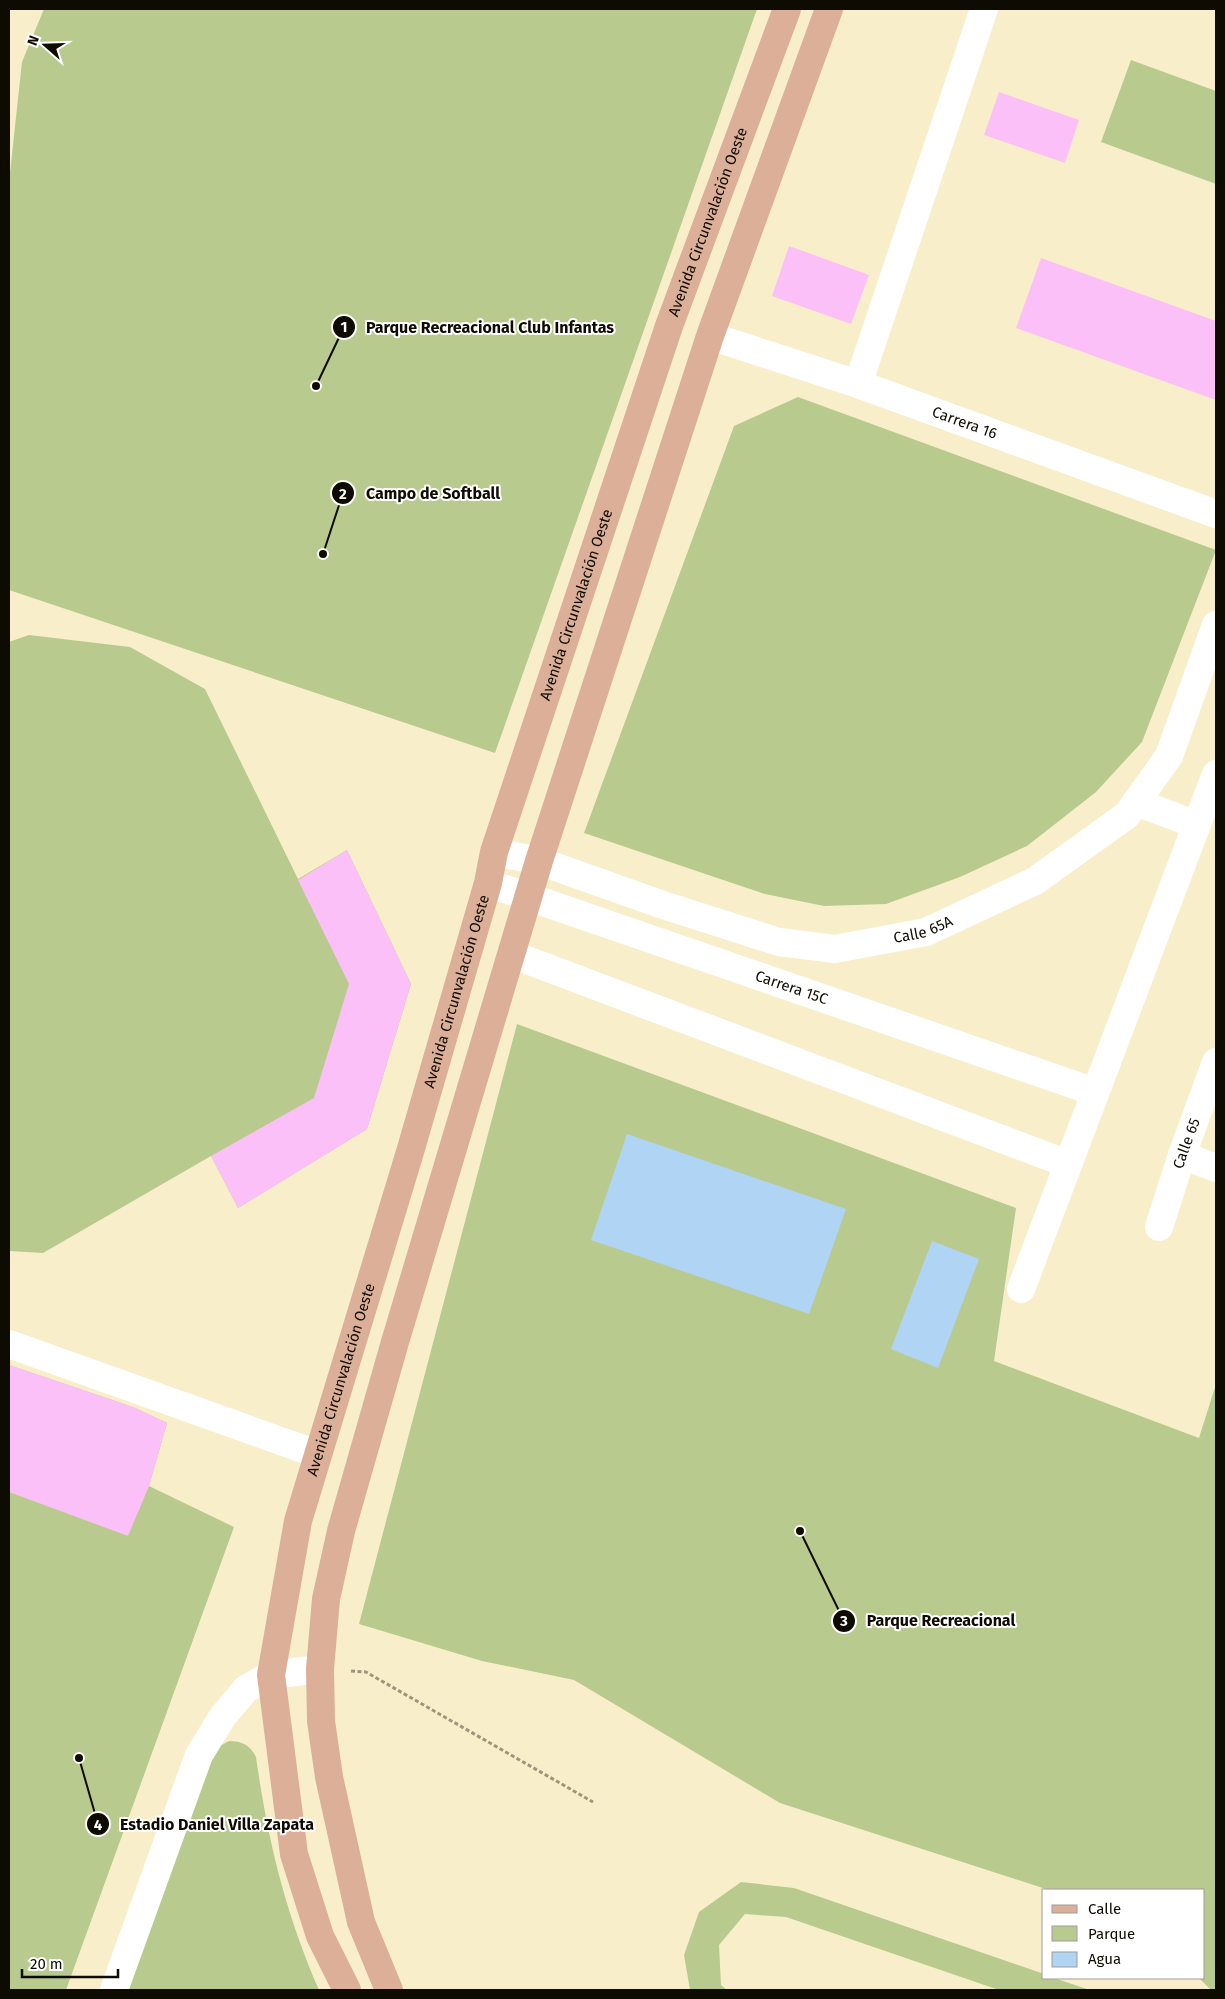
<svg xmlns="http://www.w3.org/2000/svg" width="1225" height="1999" font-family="'Fira Sans',sans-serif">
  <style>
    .green { fill: #b9ca8e }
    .water { fill: #afd4f4 }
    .building { fill: #fbc0f8 }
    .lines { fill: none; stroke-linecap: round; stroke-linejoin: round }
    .path { stroke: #9d967c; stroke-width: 3; stroke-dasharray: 4 2.5; stroke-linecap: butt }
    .minor { stroke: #fff; stroke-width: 28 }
    .major { stroke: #dcaf98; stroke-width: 28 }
    .labels { text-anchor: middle; stroke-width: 4; stroke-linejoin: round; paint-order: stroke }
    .street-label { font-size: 15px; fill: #0e0b02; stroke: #fff }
    .leader { fill: none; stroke: #0e0b02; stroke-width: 2 }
    .callout-dot { fill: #0e0b02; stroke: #fff; stroke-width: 2 }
    .mark-label { font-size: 15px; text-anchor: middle; font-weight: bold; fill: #fff }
    .callout-label { font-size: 16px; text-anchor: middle; font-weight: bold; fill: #0e0b02; stroke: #fff; stroke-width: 4; stroke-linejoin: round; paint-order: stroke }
  </style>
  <rect width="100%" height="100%" fill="#f8efca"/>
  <!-- green -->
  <path class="green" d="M44,9H757L495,753L9,590V182L22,62Z
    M1131,60L1216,91V184L1101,142Z
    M798,397L1216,550L1142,742L1096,792L1027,846L960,877L886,904L824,906L765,894L584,833L734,426Z
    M29,635L130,647L205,689L298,879L347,850L411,984L367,1129L238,1208L211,1156L43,1253L9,1251V642Z
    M517,1024L1016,1208L994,1361L1199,1438L1216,1384V1990H1211L1199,1978H1204V1890H1049L780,1803L574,1680L482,1661L359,1624Z
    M9,1365L133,1407L167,1423L149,1486L234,1527L66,1990H9Z
    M229,1741C242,1741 250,1745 256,1757C268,1841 285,1912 319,1990H122L211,1757L218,1747Z
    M741,1882L794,1888L1044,1974V1978H1054L1090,1990H999L786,1917L745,1914L719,1945L721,1985L727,1990H690L684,1955L699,1912Z"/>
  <!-- water -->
  <path class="water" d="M627,1134L846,1209L809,1314L591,1240Z
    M932,1241L979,1259L938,1368L891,1349Z"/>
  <!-- building -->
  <path class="building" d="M999,92L1079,120L1065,163L984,135Z
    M789,246L869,275L851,324L772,296Z
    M1041,258L1216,321V400L1016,328Z
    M347,850L411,984L367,1129L238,1208L211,1156L314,1098L349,984L298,880Z
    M9,1365L133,1407L167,1423L149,1486L128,1536L9,1492Z"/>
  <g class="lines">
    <!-- path -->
    <path class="path" d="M351,1671L366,1672L593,1802"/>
    <!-- minor -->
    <g class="minor">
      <path id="s1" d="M710,336L858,384L1216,514"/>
      <path d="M858,384L984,9"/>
      <path d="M1136,802L1197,825"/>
      <path id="s2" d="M494,852L539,861L663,905L779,942L835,949L926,932L1035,881L1127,815L1169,756L1216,625"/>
      <path id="s3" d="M488,883L1095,1092"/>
      <path d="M511,954L1068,1164"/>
      <path d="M1182,1155L1216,1168"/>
      <path id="s4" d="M1159,1227L1182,1155L1216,1062"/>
      <path d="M1021,1289L1216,774"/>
      <path d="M9,1344L317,1454"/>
      <path d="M114,1990L199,1755L223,1716L246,1689L271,1675L320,1669"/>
    </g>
    <!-- major -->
    <g class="major">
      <path id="s5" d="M347,1990L320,1936L294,1854L271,1675L298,1521L410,1152L488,883L494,852L669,326L787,9"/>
      <path d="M389,1990L361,1922L329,1777L321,1721L320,1669L326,1599L341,1531L395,1342L539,861L710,336L829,9"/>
    </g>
  </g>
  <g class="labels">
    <!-- street labels -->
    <g class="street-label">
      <text dy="5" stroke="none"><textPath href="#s5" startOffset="1846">Avenida Circunvalación Oeste</textPath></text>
      <text dy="5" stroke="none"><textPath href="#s1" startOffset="269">Carrera 16</textPath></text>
      <text dy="5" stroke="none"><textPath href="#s5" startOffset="1441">Avenida Circunvalación Oeste</textPath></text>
      <text dy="5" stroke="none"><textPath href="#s2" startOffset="446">Calle 65A</textPath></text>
      <text dy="5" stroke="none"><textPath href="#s3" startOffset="321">Carrera 15C</textPath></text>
      <text dy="5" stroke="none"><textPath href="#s5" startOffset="1036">Avenida Circunvalación Oeste</textPath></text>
      <text dy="5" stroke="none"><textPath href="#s4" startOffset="88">Calle 65</textPath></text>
      <text dy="5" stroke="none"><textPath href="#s5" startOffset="631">Avenida Circunvalación Oeste</textPath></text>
    </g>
  </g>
  <!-- callouts -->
  <path class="leader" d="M316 386L344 327M323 554L343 493M800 1531L844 1621M79 1758L98 1824"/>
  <g class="callout-dot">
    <circle cx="316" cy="386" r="5"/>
    <circle cx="323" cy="554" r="5"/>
    <circle cx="800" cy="1531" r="5"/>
    <circle cx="79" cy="1758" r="5"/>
    <circle cx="344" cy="327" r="12"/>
    <circle cx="343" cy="493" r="12"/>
    <circle cx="844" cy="1621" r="12"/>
    <circle cx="98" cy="1824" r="12"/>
  </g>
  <g class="mark-label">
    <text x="344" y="332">1</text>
    <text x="343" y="499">2</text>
    <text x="844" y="1626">3</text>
    <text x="98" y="1830">4</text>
  </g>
  <g class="callout-label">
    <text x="490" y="333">Parque Recreacional Club Infantas</text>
    <text x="433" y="499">Campo de Softball</text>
    <text x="941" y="1626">Parque Recreacional</text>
    <text x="217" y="1830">Estadio Daniel Villa Zapata</text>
  </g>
  <!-- border -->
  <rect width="1225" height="1999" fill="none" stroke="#0e0b02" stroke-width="20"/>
  <!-- legend -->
  <rect x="1042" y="1889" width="162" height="90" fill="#ffffff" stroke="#9f9d9a"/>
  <rect x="1052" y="1905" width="25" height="8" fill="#dcaf98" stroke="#9f9d9a"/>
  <text x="1088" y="1914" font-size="15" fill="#0e0b02">Calle</text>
  <rect x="1052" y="1926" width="25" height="15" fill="#b9ca8e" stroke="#9f9d9a"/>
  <text x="1088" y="1939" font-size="15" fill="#0e0b02">Parque</text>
  <rect x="1052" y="1952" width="25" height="15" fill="#afd4f4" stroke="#9f9d9a"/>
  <text x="1088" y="1964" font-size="15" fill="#0e0b02">Agua</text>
  <!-- north arrow -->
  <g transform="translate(45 45) rotate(290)" stroke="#ffffff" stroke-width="4" paint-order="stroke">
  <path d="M0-4L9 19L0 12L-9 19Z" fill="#0e0b02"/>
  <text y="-8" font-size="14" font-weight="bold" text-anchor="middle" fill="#0e0b02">N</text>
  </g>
  <!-- scale -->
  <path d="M22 1969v8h96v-8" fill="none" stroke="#0e0b02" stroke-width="2.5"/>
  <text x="30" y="1969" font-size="15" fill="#0e0b02" stroke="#ffffff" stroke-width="4" paint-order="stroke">20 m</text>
</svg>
